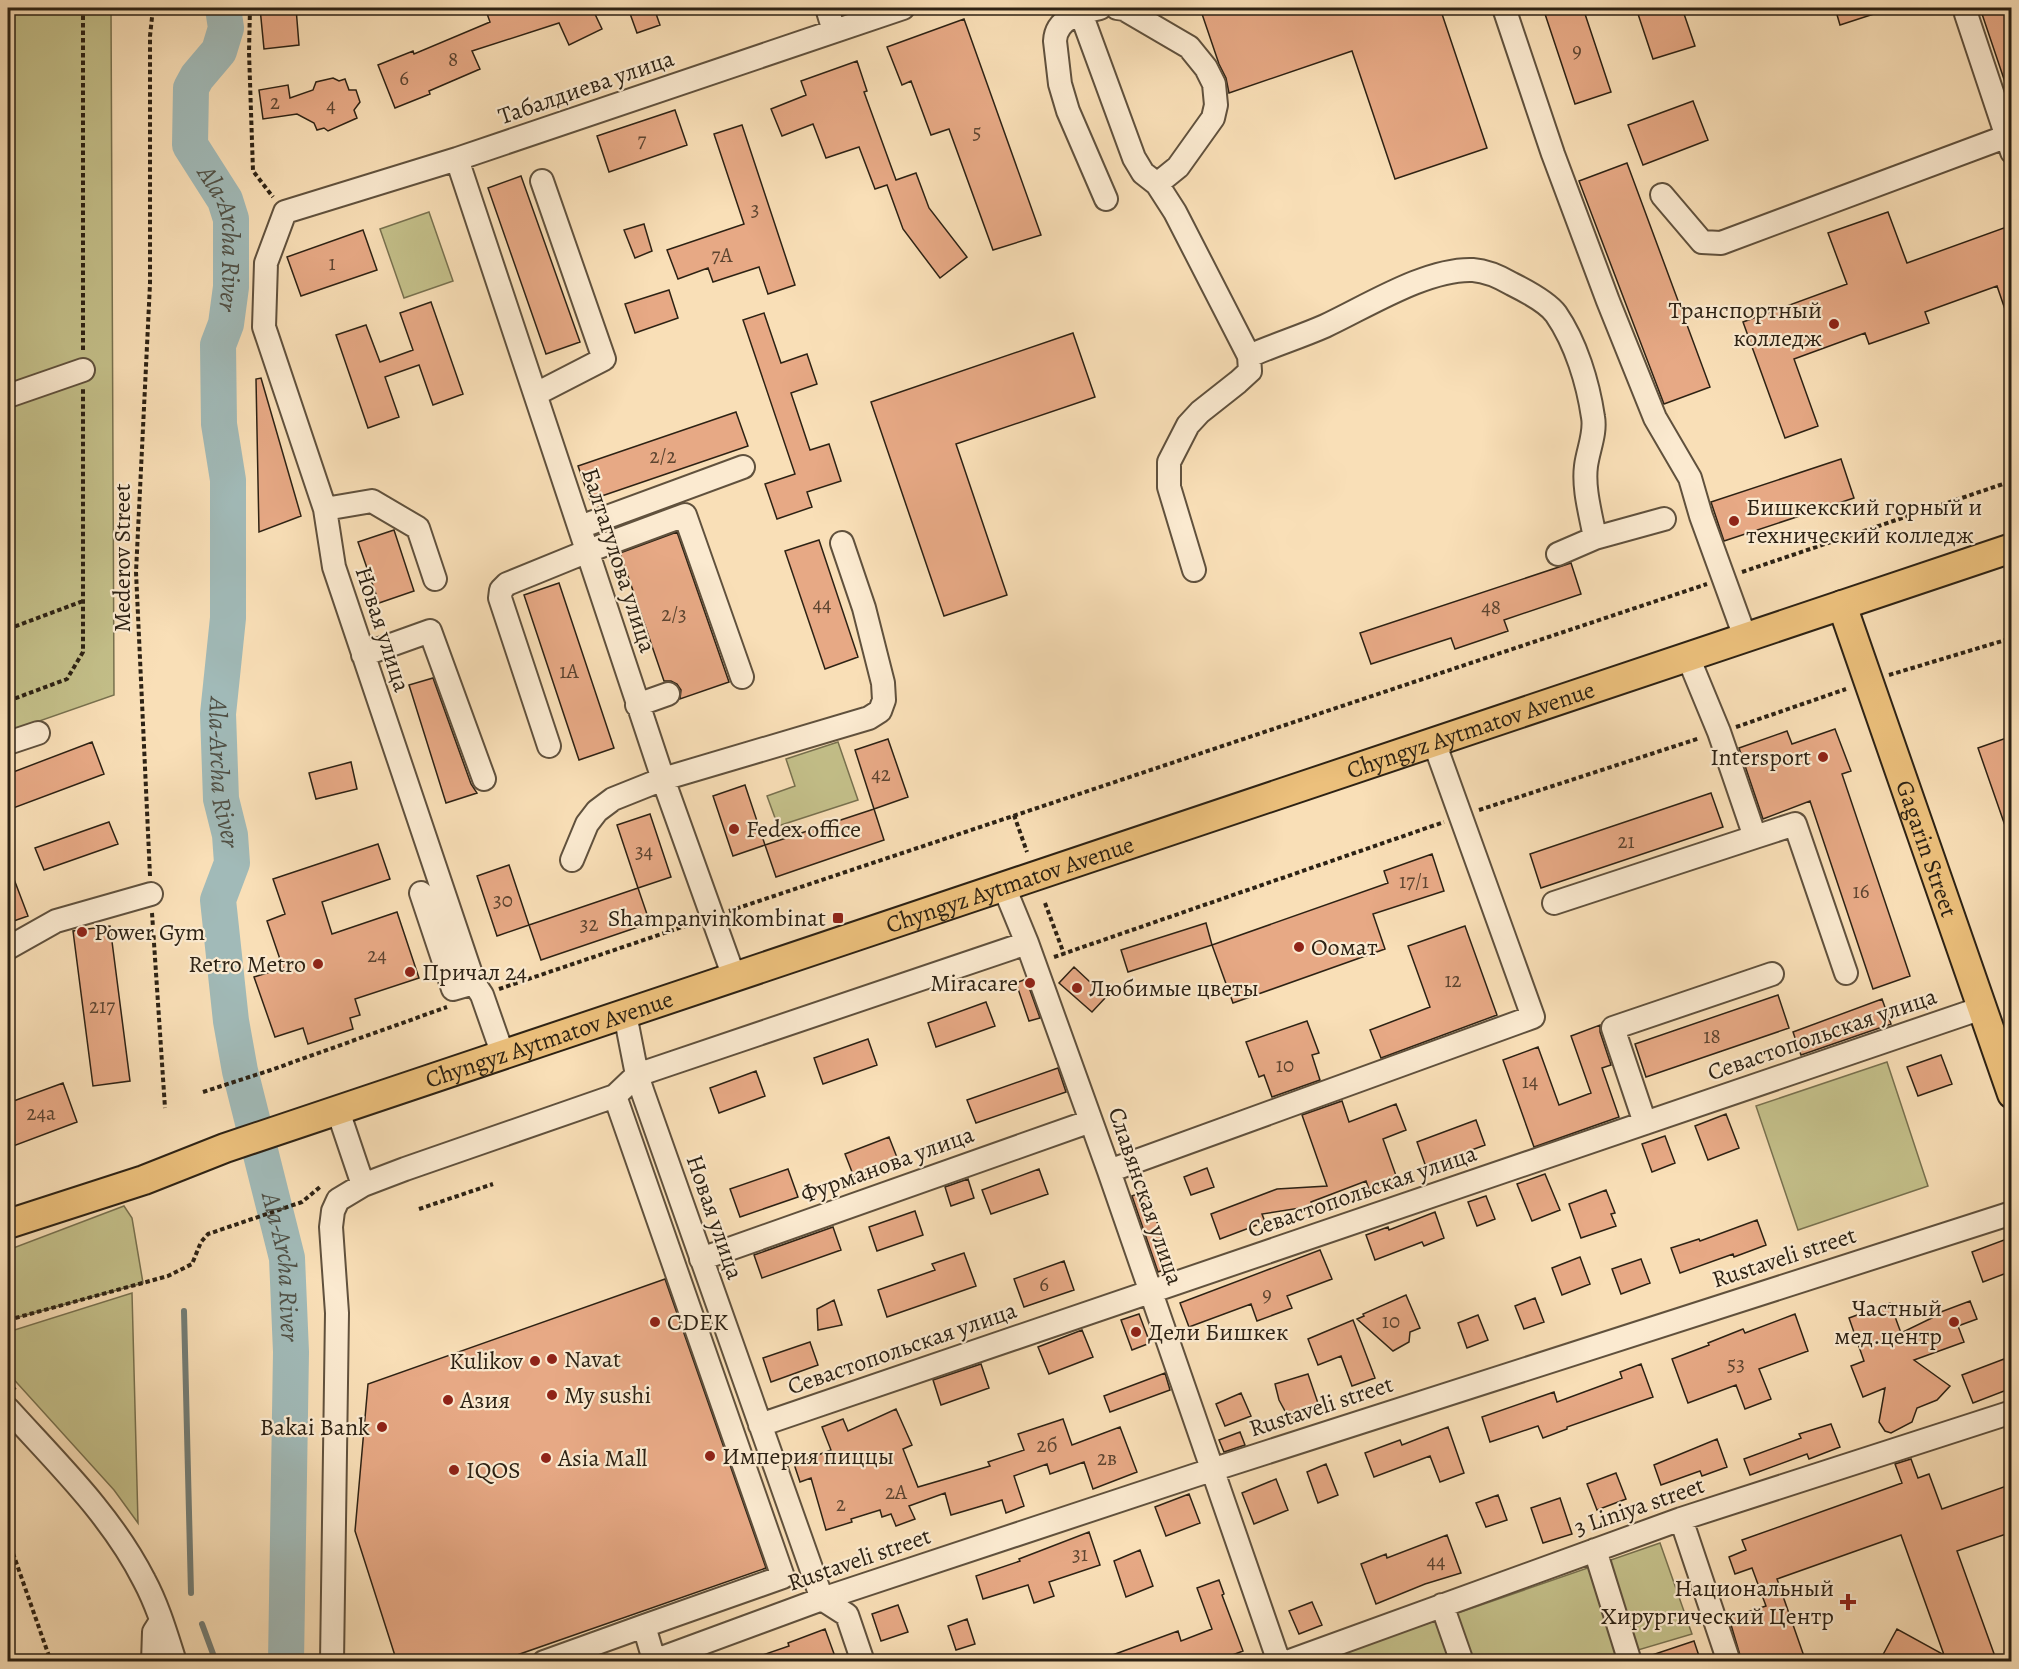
<svg xmlns="http://www.w3.org/2000/svg" width="2019" height="1669" font-family="Alegreya,serif">
  <style>
    .green { fill: #c4c08a; stroke: #78714f; stroke-width: 1.5 }
    .lines { fill: none; stroke-linecap: round; stroke-linejoin: round }
    .stream { stroke: #737d76; stroke-width: 6 }
    .river { stroke: #a1bab8; stroke-width: 36 }
    .building { fill: #e7a985; stroke: #2d2214; stroke-width: 1.5 }
    .minor-casing { stroke: #60513d; stroke-width: 26 }
    .major-casing { stroke: #2d2214; stroke-width: 32 }
    .path { stroke: #2d2214; stroke-width: 4; stroke-dasharray: 4.5 3; stroke-linecap: butt }
    .minor { stroke: #fbead0; stroke-width: 22 }
    .major { stroke: #ecc07c; stroke-width: 28 }
    .poi-dot { fill: #8f2418; stroke: #fbead0; stroke-width: 2 }
    .labels { text-anchor: middle; stroke-width: 4.5; stroke-linejoin: round; paint-order: stroke }
    .number-label { font-size: 21px; fill: #5c4430 }
    .street-label { font-size: 24px; fill: #2d2214; stroke: #fbead0 }
    .poi-label { font-size: 24px; fill: #2d2214; stroke: #fbead0; text-anchor: start }
    .water-label { font-size: 26px; font-style: italic; fill: #505045; stroke: #fbead0 }
  </style>
  <rect width="100%" height="100%" fill="#f9dfb7"/>
  <filter id="stains"><feTurbulence type="fractalNoise" baseFrequency=".00333" numOctaves="4"/><feColorMatrix values="0 0 0 0 .2 0 0 0 0 .09 0 0 0 0 .02 0 0 0 .5 -.17"/></filter>
  <radialGradient id="worn" r=".72"><stop offset=".6" stop-color="#630" stop-opacity="0"/><stop offset="1" stop-color="#630" stop-opacity=".3"/></radialGradient>
  <!-- green -->
  <path class="green" d="M8,8H111L114,695L8,732Z
    M429,212L453,281L404,298L380,229Z
    M838,742L858,800L778,826L767,796L795,786L786,759Z
    M1887,1062L1928,1186L1798,1230L1756,1106Z
    M124,1206L132,1218L143,1283L8,1320V1250Z
    M132,1293L138,1523L114,1490L8,1373V1332Z
    M1660,1543L1692,1634L1631,1652L1629,1661L1316,1662Z"/>
  <g class="lines">
    <!-- stream -->
    <path class="stream" d="M184,1311L191,1593
      M202,1624L216,1662"/>
    <!-- river -->
    <path class="river" id="s1" d="M223,8L226,28L219,51L197,77L191,88L190,145L225,200L231,219V287L226,324L218,345L219,424L228,480V618L218,714L221,799L230,835L232,863L218,900L231,1021L240,1071L287,1258L291,1352L286,1662"/>
  </g>
  <!-- building -->
  <path class="building" d="M260,8H296L299,45L264,49Z
    M485,8H597V11L594,12L602,29L569,45L559,23L472,51L480,69L429,91L430,94L395,108L378,65L413,51L414,54L490,22Z
    M628,8H654L660,25L637,33Z
    M1200,8H1440L1487,148L1395,179L1352,51L1229,93L1226,78L1219,64Z
    M1543,8H1583L1611,92L1575,104Z
    M1636,8H1682L1695,46L1653,59Z
    M1835,8H1882L1883,11L1840,25Z
    M1980,8H2012V94H2009Z
    M964,19L1041,235L993,250L949,129L931,135L911,81L902,85L887,47Z
    M857,61L867,91L864,92L896,180L916,173L929,208L967,257L940,278L903,229L887,185L875,189L859,147L826,158L813,124L782,136L771,109L806,95L801,81Z
    M333,78L339,81L345,79L349,90H356L360,102L354,110L357,118L328,131L324,128L317,130L314,123L297,114L263,119L259,90L288,85L290,98L313,90L316,82Z
    M1693,101L1708,140L1643,165L1628,125Z
    M675,110L687,145L609,172L597,136Z
    M742,125L795,285L768,294L759,267L713,282L708,268L678,279L667,250L744,224L714,134Z
    M1627,163L1710,387L1664,404L1579,181Z
    M521,176L580,342L546,354L488,188Z
    M1888,212L1907,263L2012,225V320L2009,321L1997,286L1925,312L1929,323L1869,344L1865,333L1794,359L1818,426L1785,438L1743,322L1847,284L1828,233Z
    M644,224L652,251L635,258L624,230Z
    M363,230L377,270L301,296L287,257Z
    M669,290L678,318L635,333L625,304Z
    M431,302L463,394L433,405L419,365L385,377L399,417L368,428L336,335L366,325L380,362L413,350L400,313Z
    M764,313L781,363L807,354L817,384L791,393L810,450L829,444L841,481L807,492L812,507L777,519L765,484L795,474L743,320Z
    M1073,333L1095,397L956,444L1007,595L944,616L871,402Z
    M261,378L301,516L259,532L256,379Z
    M736,412L748,446L590,500L578,466Z
    M1841,459L1854,498L1724,541L1711,502Z
    M394,530L414,591L379,603L358,542Z
    M677,532L729,682L680,699L681,690L677,684L671,681H664L620,553Z
    M819,540L858,657L825,669L785,551Z
    M1571,563L1581,594L1504,620L1508,631L1455,649L1451,638L1371,664L1360,633Z
    M559,583L614,748L579,760L524,595Z
    M433,678L471,784L477,793L446,803L409,685Z
    M1835,729L1851,771L1842,774L1910,976L1873,989L1810,801L1763,819L1739,748L1787,731L1792,744Z
    M2012,736V836L2009,837L1978,748Z
    M888,739L908,797L874,809L855,750Z
    M92,742L104,774L8,810V774Z
    M351,762L357,789L316,799L309,773Z
    M745,785L765,845L733,856L713,796Z
    M1711,793L1723,827L1541,888L1530,854Z
    M874,809L884,840L776,877L765,845Z
    M650,814L671,877L638,888L617,825Z
    M109,822L118,844L44,870L35,848Z
    M378,844L390,879L322,902L332,934L397,912L419,978L355,999L360,1015L350,1018L353,1029L308,1044L303,1028L275,1037L254,977L283,968L267,921L285,914L273,879Z
    M1432,854L1444,891L1373,914L1385,949L1233,1003L1212,945L1388,883L1384,871Z
    M509,865L529,925L497,936L477,876Z
    M9,866L28,916L8,923V867Z
    M638,888L650,923L541,960L529,925Z
    M1206,923L1212,945L1128,972L1121,950Z
    M110,926L130,1081L93,1086L73,931Z
    M1465,926L1497,1015L1381,1058L1370,1030L1430,1007L1408,946Z
    M1074,967L1106,997L1092,1012L1059,983Z
    M1026,979L1040,1018L1029,1021L1016,983Z
    M1778,995L1789,1028L1646,1077L1635,1044Z
    M1882,999L1891,1024L1801,1055L1793,1032Z
    M986,1002L995,1026L936,1047L928,1023Z
    M1307,1021L1319,1053L1312,1055L1320,1080L1272,1097L1264,1075L1259,1077L1246,1042Z
    M1600,1025V1032L1611,1065L1602,1068L1619,1117L1534,1147L1503,1060L1538,1047L1559,1105L1591,1093L1571,1036Z
    M868,1039L877,1065L823,1084L814,1058Z
    M1941,1055L1952,1084L1918,1096L1907,1067Z
    M1058,1068L1066,1092L976,1123L967,1100Z
    M756,1071L765,1096L719,1113L710,1088Z
    M63,1083L77,1122L8,1148V1103Z
    M1342,1101L1349,1122L1396,1104L1406,1130L1383,1139L1399,1184L1371,1195L1366,1181L1311,1202L1313,1206L1262,1214L1265,1222L1220,1239L1211,1214L1277,1189L1327,1186L1302,1115Z
    M1726,1114L1739,1148L1708,1160L1695,1126Z
    M1476,1120L1485,1145L1426,1167L1417,1142Z
    M1665,1136L1675,1163L1652,1172L1642,1144Z
    M889,1137L898,1160L854,1177L845,1154Z
    M1207,1168L1214,1187L1191,1195L1184,1177Z
    M788,1169L798,1197L740,1217L730,1189Z
    M1039,1169L1048,1194L991,1214L982,1190Z
    M1545,1174L1560,1210L1532,1221L1517,1184Z
    M968,1179L974,1198L951,1206L945,1187Z
    M1606,1190L1615,1213L1611,1214L1616,1226L1581,1238L1569,1204Z
    M1145,1191L1174,1266L1158,1272L1132,1196Z
    M1486,1196L1495,1219L1477,1226L1468,1202Z
    M915,1211L923,1235L877,1251L869,1227Z
    M1435,1212L1444,1238L1424,1246L1422,1242L1375,1260L1366,1235L1388,1227L1389,1230Z
    M1757,1220L1766,1245L1734,1257L1733,1254L1680,1273L1671,1248L1699,1239L1700,1241Z
    M833,1227L841,1250L762,1278L754,1255Z
    M2012,1237V1271L1983,1282L1972,1252Z
    M1320,1250L1332,1279L1287,1296L1292,1308L1257,1321L1251,1304L1189,1327L1180,1303Z
    M964,1253L976,1286L887,1317L878,1290L935,1270L932,1264Z
    M1580,1257L1590,1284L1562,1295L1552,1268Z
    M1641,1259L1650,1283L1621,1294L1612,1269Z
    M1064,1261L1074,1290L1024,1307L1014,1279Z
    M665,1279L766,1568L497,1662H397L355,1531L368,1384Z
    M1406,1295L1420,1328L1410,1332L1409,1342L1393,1351L1357,1319L1364,1316L1363,1314Z
    M1535,1298L1544,1322L1524,1329L1515,1306Z
    M834,1300L842,1325L818,1330L817,1309Z
    M1970,1301L1977,1319L1958,1326L1964,1342L1914,1360L1950,1386L1937,1400L1917,1408L1912,1422L1891,1433L1885,1431L1879,1422L1885,1388L1863,1397L1851,1366L1864,1361L1849,1318L1890,1303L1901,1333L1938,1315V1313Z
    M1139,1314L1150,1343L1132,1350L1121,1320Z
    M1795,1314L1808,1351L1759,1369L1771,1399L1745,1409L1736,1385L1688,1403L1672,1359L1709,1345L1708,1343L1743,1329L1745,1333Z
    M1478,1315L1488,1340L1467,1348L1458,1323Z
    M1353,1320L1375,1378L1352,1386L1341,1356L1318,1365L1308,1339Z
    M1082,1330L1093,1357L1049,1374L1038,1347Z
    M810,1342L818,1365L771,1382L763,1358Z
    M2004,1359L2012,1379V1388L1973,1403L1962,1375Z
    M981,1364L989,1388L941,1405L933,1380Z
    M1641,1364L1653,1397L1567,1427V1429L1543,1438L1538,1426L1490,1442L1482,1417L1554,1392L1557,1402L1622,1378L1620,1372Z
    M1165,1373L1170,1390L1110,1412L1104,1396Z
    M1308,1374L1320,1409L1300,1419L1292,1417L1285,1411L1279,1400L1275,1384Z
    M1241,1393L1251,1416L1225,1426L1216,1404Z
    M896,1409L912,1445L903,1449L918,1487L990,1466L988,1462L1024,1450L1018,1434L1063,1419L1072,1445L1120,1427L1137,1472L1093,1489L1084,1462L1050,1474L1047,1464L1014,1476L1024,1506L1006,1513L1002,1500L951,1515L945,1493L909,1506L915,1519L896,1526L891,1514L882,1517L880,1510L851,1519L852,1522L826,1530L811,1478L800,1482L794,1464L831,1450L822,1427L843,1419L848,1431Z
    M1831,1424L1840,1447L1809,1459L1807,1454L1750,1475L1744,1459L1801,1438L1799,1434Z
    M1448,1427L1464,1473L1440,1482L1430,1456L1374,1477L1365,1453L1400,1440L1402,1445Z
    M1240,1432L1245,1445L1224,1452L1219,1440Z
    M1717,1439L1727,1467L1702,1476L1700,1471L1661,1485L1654,1465Z
    M1911,1459L1918,1478L1929,1474L1942,1509L2012,1484V1532L1957,1551L1997,1662H1879L1897,1629L1944,1655L1901,1535L1777,1579L1806,1662H1742L1729,1618L1766,1606L1752,1568L1735,1574L1729,1557L1746,1550L1742,1540L1902,1483L1895,1464Z
    M1326,1464L1338,1495L1318,1503L1307,1472Z
    M1616,1473L1626,1499L1597,1510L1587,1484Z
    M1276,1479L1288,1510L1254,1524L1242,1493Z
    M1189,1494L1200,1523L1166,1536L1155,1507Z
    M1498,1495L1507,1520L1486,1527L1476,1503Z
    M1560,1498L1572,1534L1543,1543L1531,1508Z
    M1089,1532L1100,1565L1049,1582L1054,1596L1034,1603L1028,1585L983,1599L976,1576L1020,1561L1019,1559Z
    M1447,1535L1461,1573L1425,1584L1376,1604L1361,1564L1386,1554L1387,1558Z
    M1140,1550L1153,1586L1126,1597L1114,1561Z
    M1219,1580L1224,1594L1222,1595L1243,1651L1214,1662H1100L1099,1660L1178,1631L1181,1641L1212,1629L1197,1588Z
    M1312,1602L1322,1625L1299,1634L1289,1611Z
    M898,1605L908,1632L881,1641L872,1614Z
    M967,1619L975,1644L956,1650L948,1626Z
    M825,1629L837,1662H751V1659L789,1646L788,1643Z
    M1694,1641L1701,1662H1643V1658Z"/>
  <g class="lines">
    <!-- minor casing -->
    <g class="minor-casing">
      <path id="minor" d="M827,8L834,31
        M1079,8L1134,158L1143,173L1157,184L1175,212L1249,356L1250,371L1238,382L1200,412L1188,425L1169,462V487L1194,570
        M1100,8C1081,12 1056,18 1055,41L1060,84L1068,111L1106,199
        M1117,8L1124,9L1189,47L1206,68L1214,84L1216,105L1213,118L1178,167L1157,184
        M1504,8L1553,154L1608,301L1655,418L1690,478L1701,516L1745,637
        M1966,14L2012,152
        M457,159L663,779L734,977
        M1662,195L1702,242L1721,243L2005,137
        M1249,356C1274,345 1300,337 1325,326C1366,307 1427,268 1473,270C1487,271 1500,277 1512,284C1524,290 1548,303 1556,314C1576,343 1588,383 1593,417C1596,433 1588,450 1586,466C1583,489 1591,515 1595,538
        M536,394L604,359L542,181
        M8,396L83,370
        M325,509L372,501L418,528L435,579
        M580,527L743,467
        M1558,554L1595,538L1664,519
        M363,655L430,631L484,779
        M637,705L668,694
        M8,743L38,733
        M549,746L500,598L501,590L507,584L588,551L685,515L742,677
        M1755,837L1795,824L1846,973
        M572,860L587,824L597,811L613,799L663,779L869,718L880,711L884,700L883,683L864,608L842,543
        M1004,887L1027,943L1109,1171L1279,1662
        M421,893L453,989L474,983
        M1554,903L1755,837L1719,732L1688,657
        M8,948L56,921L151,894
        M625,1014L637,1075L643,1093L822,1599L847,1615L863,1662
        M503,1055L482,995L474,983L334,567L325,509L264,327L266,263L285,212L457,159L903,8
        M615,1096L783,1577L644,1626
        M338,1111L363,1185
        M1645,1123L1613,1028L1772,974
        M1109,1171L1533,1017L1434,742
        M701,1259L1091,1121
        M8,1409C57,1463 111,1515 144,1580C158,1606 166,1634 175,1662
        M760,1425L1982,1008
        M1681,1519L1729,1662
        M1595,1550L1630,1662
        M1442,1605L1462,1662
        M153,1662L154,1632L161,1621
        M332,1662L337,1313L331,1227L333,1211L338,1200L363,1185L405,1169L615,1096L637,1075L1027,943
        M544,1662L644,1626L654,1660
        M651,1662L822,1599L1193,1476L2012,1213
        M1287,1662L1681,1519L2012,1412"/>
    </g>
    <!-- major casing -->
    <g class="major-casing">
      <g id="major">
        <path id="s2" d="M1842,605L2012,1094"/>
        <path id="s3" d="M8,1224L144,1180L225,1148L2012,548"/>
      </g>
    </g>
    <!-- path -->
    <path class="path" d="M83,8V352
      M250,8L249,52L253,171L273,197
      M1742,572L2012,481
      M8,629L83,601
      M1889,675L2012,638
      M8,701L67,679L83,652V389
      M1736,727L1846,689
      M1479,810L1700,738
      M1014,815L1027,852
      M150,876L136,572L150,284V36L153,8
      M1045,903L1064,954
      M729,911L1707,584
      M152,913L165,1108
      M1054,957L1444,822
      M499,989L694,923
      M203,1092L271,1070L447,1007
      M419,1209L493,1184
      M8,1320L168,1276L192,1264L201,1242L208,1234L302,1202L320,1187
      M8,1381L15,1390
      M8,1539L51,1662"/>
    <!-- minor -->
    <use href="#minor" class="minor"/>
    <!-- major -->
    <use href="#major" class="major"/>
  </g>
  <!-- markers -->
  <g class="poi-dot">
    <circle cx="1834" cy="324" r="6"/>
    <circle cx="1734" cy="521" r="6"/>
    <circle cx="1823" cy="757" r="6"/>
    <circle cx="734" cy="829" r="6"/>
    <rect x="832" y="912" width="12" height="12" rx="3"/>
    <circle cx="82" cy="932" r="6"/>
    <circle cx="1299" cy="947" r="6"/>
    <circle cx="318" cy="964" r="6"/>
    <circle cx="410" cy="972" r="6"/>
    <circle cx="1030" cy="983" r="6"/>
    <circle cx="1077" cy="988" r="6"/>
    <circle cx="655" cy="1322" r="6"/>
    <circle cx="1954" cy="1322" r="6"/>
    <circle cx="1136" cy="1332" r="6"/>
    <circle cx="552" cy="1359" r="6"/>
    <circle cx="535" cy="1361" r="6"/>
    <circle cx="552" cy="1395" r="6"/>
    <circle cx="448" cy="1400" r="6"/>
    <circle cx="382" cy="1427" r="6"/>
    <circle cx="710" cy="1456" r="6"/>
    <circle cx="546" cy="1458" r="6"/>
    <circle cx="454" cy="1470" r="6"/>
    <path d="M1845 1593h6v6h6v6h-6v6h-6v-6h-6v-6h6z"/>
  </g>
  <g class="labels">
    <!-- number labels -->
    <g class="number-label">
      <text x="1577" y="57">9</text>
      <text x="453" y="66">8</text>
      <text x="404" y="85">6</text>
      <text x="275" y="109">2</text>
      <text x="331" y="112">4</text>
      <text x="977" y="139">5</text>
      <text x="642" y="147">7</text>
      <text x="755" y="216">3</text>
      <text x="722" y="262">7А</text>
      <text x="332" y="270">1</text>
      <text x="663" y="463">2/2</text>
      <text x="822" y="611">44</text>
      <text x="1491" y="614">48</text>
      <text x="674" y="621">2/3</text>
      <text x="569" y="678">1А</text>
      <text x="881" y="781">42</text>
      <text x="1626" y="848">21</text>
      <text x="644" y="858">34</text>
      <text x="1414" y="888">17/1</text>
      <text x="1861" y="898">16</text>
      <text x="503" y="907">30</text>
      <text x="589" y="931">32</text>
      <text x="377" y="962">24</text>
      <text x="1453" y="987">12</text>
      <text x="102" y="1013">217</text>
      <text x="1712" y="1043">18</text>
      <text x="1285" y="1072">10</text>
      <text x="1530" y="1088">14</text>
      <text x="41" y="1120">24а</text>
      <text x="1044" y="1291">6</text>
      <text x="1267" y="1301">9</text>
      <text x="1391" y="1328">10</text>
      <text x="1736" y="1371">53</text>
      <text x="1047" y="1452">2б</text>
      <text x="1107" y="1465">2в</text>
      <text x="896" y="1499">2А</text>
      <text x="841" y="1511">2</text>
      <text x="1080" y="1561">31</text>
      <text x="1436" y="1568">44</text>
    </g>
    <!-- street labels -->
    <g class="street-label">
      <text transform="translate(586 87) rotate(-19)" y="8">Табалдиева улица</text>
      <text transform="translate(122 558) rotate(-90)" y="8">Mederov Street</text>
      <text transform="translate(619 560) rotate(72)" y="8">Балтагулова улица</text>
      <text transform="translate(383 629) rotate(72)" y="8">Новая улица</text>
      <text dy="8" stroke="none"><textPath href="#s3" startOffset="1544">Chyngyz Aytmatov Avenue</textPath></text>
      <text dy="8" stroke="none"><textPath href="#s2" startOffset="258">Gagarin Street</textPath></text>
      <text dy="8" stroke="none"><textPath href="#s3" startOffset="1058">Chyngyz Aytmatov Avenue</textPath></text>
      <text transform="translate(1822 1034) rotate(-19)" y="8">Севастопольская улица</text>
      <text dy="8" stroke="none"><textPath href="#s3" startOffset="572">Chyngyz Aytmatov Avenue</textPath></text>
      <text transform="translate(887 1164) rotate(-20)" y="8">Фурманова улица</text>
      <text transform="translate(1362 1191) rotate(-19)" y="8">Севастопольская улица</text>
      <text transform="translate(1146 1196) rotate(71)" y="8">Славянская улица</text>
      <text transform="translate(715 1217) rotate(71)" y="8">Новая улица</text>
      <text transform="translate(1784 1257) rotate(-18)" y="8">Rustaveli street</text>
      <text transform="translate(902 1348) rotate(-19)" y="8">Севастопольская улица</text>
      <text transform="translate(1321 1406) rotate(-18)" y="8">Rustaveli street</text>
      <text transform="translate(1639 1506) rotate(-19)" y="8">3 Liniya street</text>
      <text transform="translate(859 1559) rotate(-19)" y="8">Rustaveli street</text>
    </g>
    <!-- poi labels -->
    <g class="poi-label">
      <text x="1822" y="318" text-anchor="end">Транспортный<tspan x="1822" dy="28">колледж</tspan></text>
      <text x="1746" y="515">Бишкекский горный и<tspan x="1746" dy="28">технический колледж</tspan></text>
      <text x="1811" y="765" text-anchor="end">Intersport</text>
      <text x="746" y="837">Fedex office</text>
      <text x="826" y="926" text-anchor="end">Shampanvinkombinat</text>
      <text x="94" y="940">Power Gym</text>
      <text x="1311" y="955">Оомат</text>
      <text x="306" y="972" text-anchor="end">Retro Metro</text>
      <text x="422" y="980">Причал 24</text>
      <text x="1018" y="991" text-anchor="end">Miracare</text>
      <text x="1089" y="996">Любимые цветы</text>
      <text x="1942" y="1316" text-anchor="end">Частный<tspan x="1942" dy="28">мед.центр</tspan></text>
      <text x="667" y="1330">CDEK</text>
      <text x="1148" y="1340">Дели Бишкек</text>
      <text x="564" y="1367">Navat</text>
      <text x="523" y="1369" text-anchor="end">Kulikov</text>
      <text x="564" y="1403">My sushi</text>
      <text x="460" y="1408">Азия</text>
      <text x="370" y="1435" text-anchor="end">Bakai Bank</text>
      <text x="722" y="1464">Империя пиццы</text>
      <text x="558" y="1466">Asia Mall</text>
      <text x="466" y="1478">IQOS</text>
      <text x="1834" y="1596" text-anchor="end">Национальный<tspan x="1834" dy="28">Хирургический Центр</tspan></text>
    </g>
    <!-- water labels -->
    <g class="water-label">
      <text dy="9" stroke="none"><textPath href="#s1" startOffset="250">Ala-Archa River</textPath></text>
      <text dy="9" stroke="none"><textPath href="#s1" startOffset="790">Ala-Archa River</textPath></text>
      <text dy="9" stroke="none"><textPath href="#s1" startOffset="1294">Ala-Archa River</textPath></text>
    </g>
  </g>
  <!-- margin -->
  <rect width="2019" height="1669" fill="none" stroke="#f9dfb7" stroke-width="30"/>
  <rect x="9" y="9" width="2001" height="1651" fill="none" stroke="#2d2214" stroke-width="3"/>
  <rect x="15" y="15" width="1989" height="1639" fill="none" stroke="#2d2214" stroke-width="1.5"/>
  <rect width="100%" height="100%" filter="url(#stains)"/>
  <rect width="100%" height="100%" fill="url(#worn)"/>
</svg>
